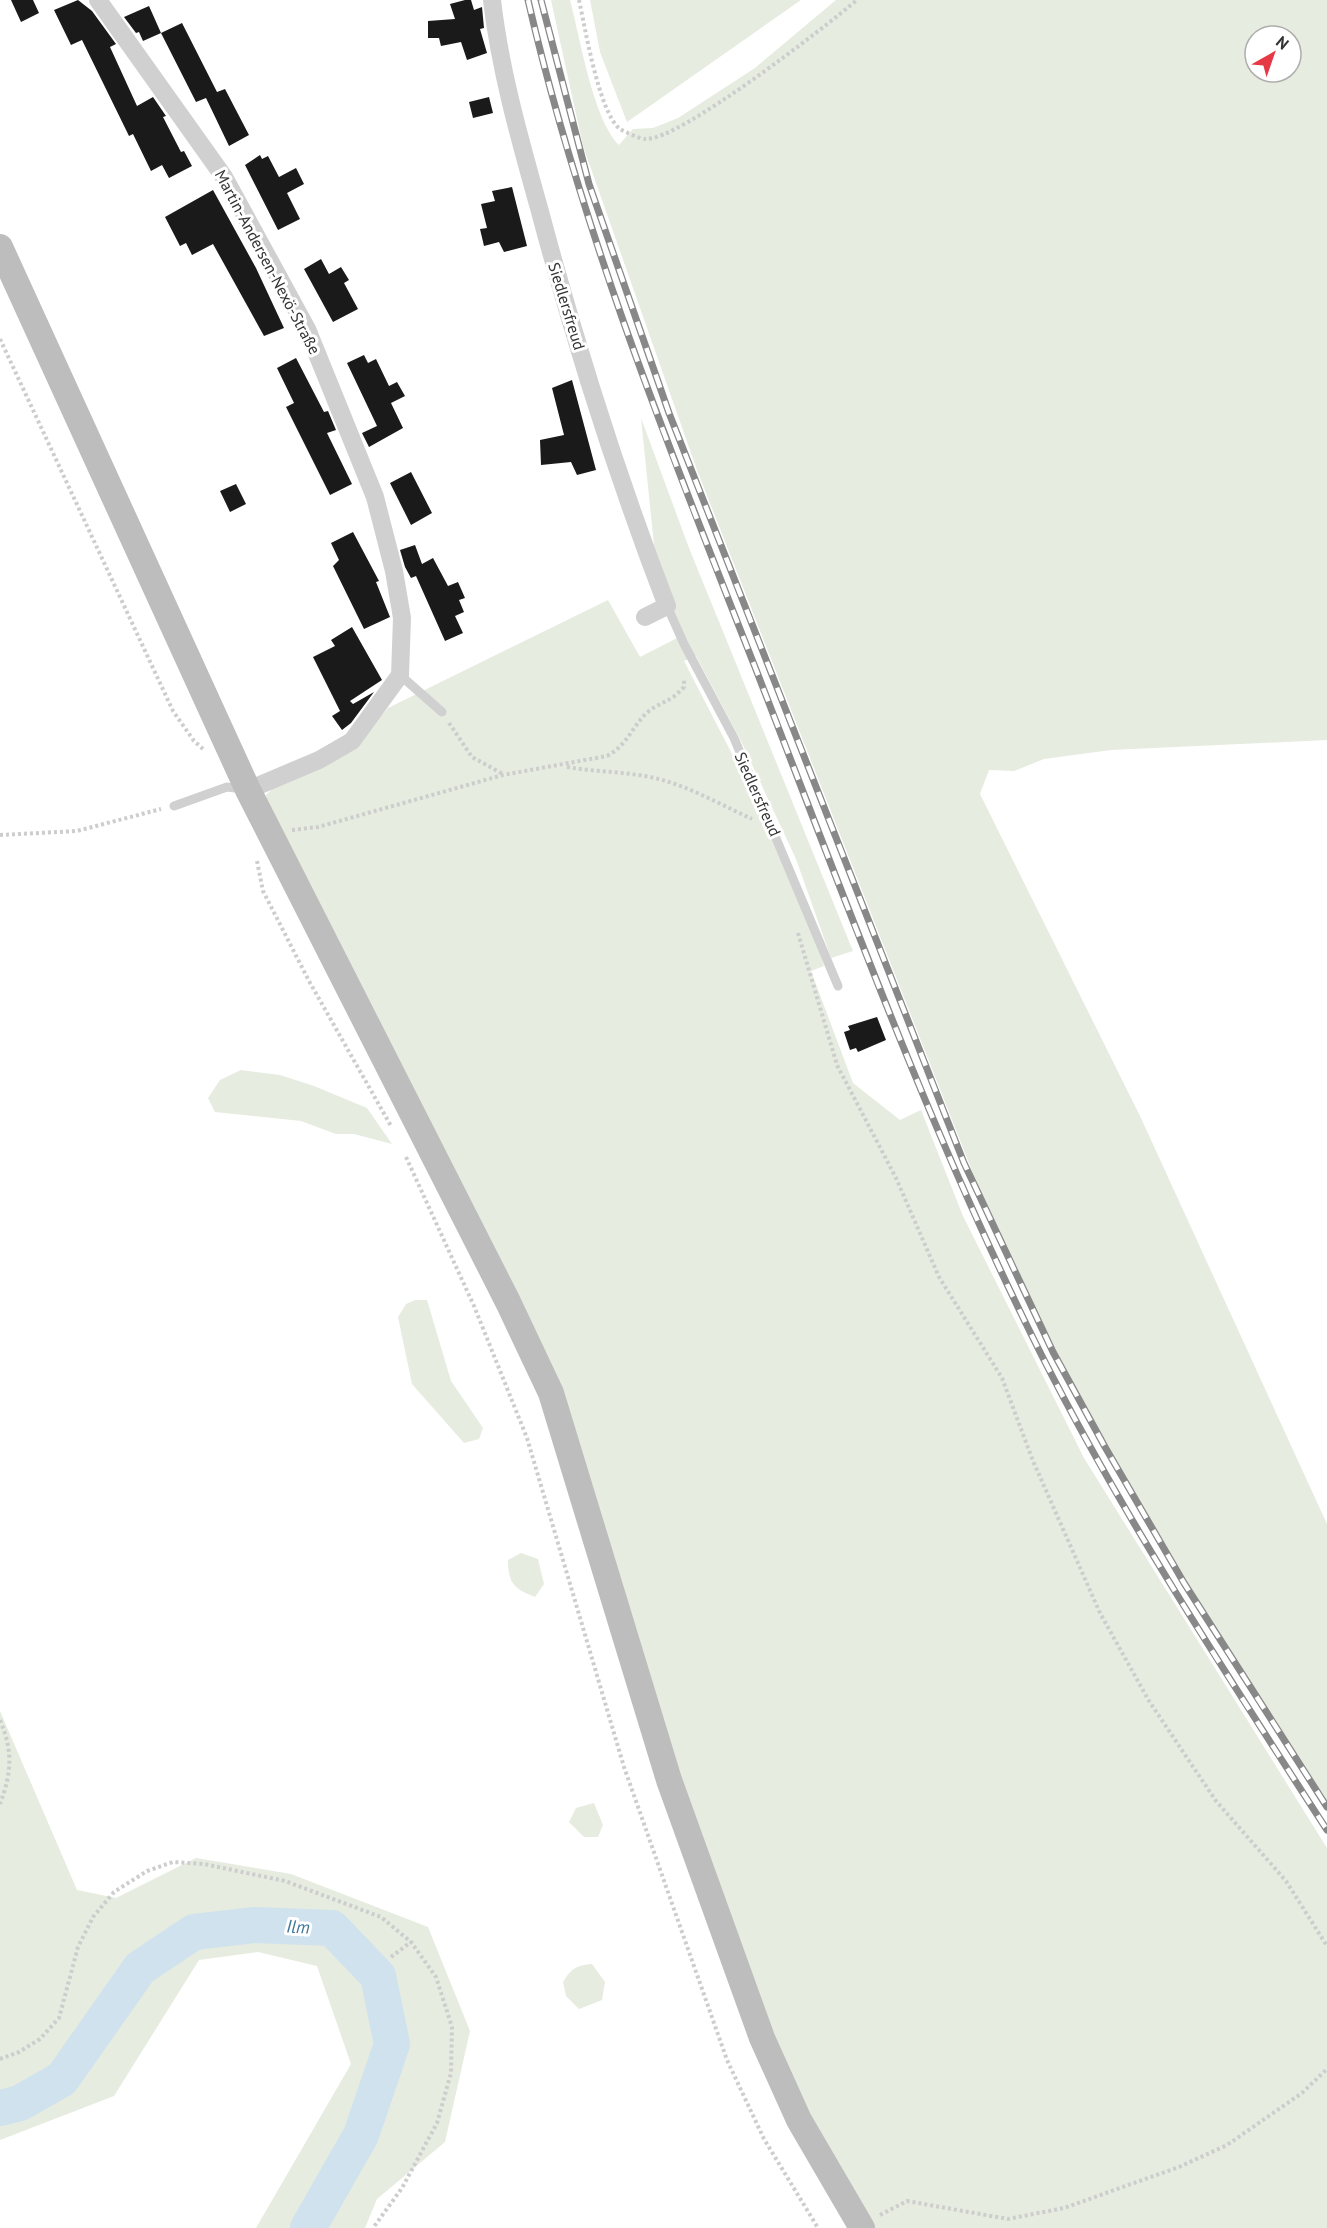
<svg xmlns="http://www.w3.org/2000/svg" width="1327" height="2228" font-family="'PT Sans',sans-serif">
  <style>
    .green { fill: #e6ecdf; fill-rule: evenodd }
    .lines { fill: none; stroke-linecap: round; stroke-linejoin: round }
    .river { stroke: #cfe2ee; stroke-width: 36 }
    .building { fill: #1a1a1a }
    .path { stroke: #cdcdcd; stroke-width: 4; stroke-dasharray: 3 3; stroke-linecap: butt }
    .lane { stroke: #d0d0d0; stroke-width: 9 }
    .street { stroke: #d0d0d0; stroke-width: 18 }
    .secondary { stroke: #bdbdbd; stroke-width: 26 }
    .rail-casing { stroke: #888; stroke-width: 7 }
    .rail { stroke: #fff; stroke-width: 4.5; stroke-dasharray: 14; stroke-linecap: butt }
    .labels { text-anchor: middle; stroke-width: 6; stroke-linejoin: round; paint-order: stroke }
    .street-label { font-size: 16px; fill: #333; stroke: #fff }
    .water-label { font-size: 18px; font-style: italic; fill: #3f7597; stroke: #fff }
  </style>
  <rect width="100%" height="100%" fill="#fff"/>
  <!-- green -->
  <path class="green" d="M551,0H570C580,37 593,119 619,145L633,129L653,128L678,118L755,68L836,0H1327V740L1111,750L1044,759L1014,771L989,770L980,794L1140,1116L1327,1524V1803C1252,1686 1176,1569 1108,1448C1064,1370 1025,1290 987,1209L697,470L583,146ZM1255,36H1291V72H1255Z
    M590,0H801L627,122L600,52Z
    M641,418L689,548L853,951L831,958L796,859L742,743L696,656L684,661L746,781L814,934L824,966L811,971L853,1083L900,1120L921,1110L963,1216L1084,1458L1327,1848V2228H875L818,2137L774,2044L643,1673L596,1497L564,1401L268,809L266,795L274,787L354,748L388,708L608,600L640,657L683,635L656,564Z
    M241,1070L280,1075L314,1086L367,1108L392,1144L354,1134H336L301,1121L215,1112L208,1098L220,1080Z
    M415,1300H427L451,1381L483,1428L479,1439L464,1443L412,1384L398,1317L406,1304Z
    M521,1553L538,1559L544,1584L535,1597C515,1589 508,1584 508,1560Z
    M0,1711L77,1890L116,1898L196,1858L291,1874L428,1927L470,2031L445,2142L377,2199L365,2228H256L351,2064L317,1966L258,1952L199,1960L114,2096L0,2140Z
    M594,1803L603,1825L598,1837H584L569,1822L576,1808Z
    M592,1964L605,1982L602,2000L579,2009L566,1996L563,1982C571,1969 577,1965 592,1964Z"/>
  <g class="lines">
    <!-- river -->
    <path class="river" d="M0,2108L20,2103L62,2079L140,1968L194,1932L255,1925L332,1928L378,1976L392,2044L361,2135L308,2228"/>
  </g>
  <!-- building -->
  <path class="building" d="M11,0H33L39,13L21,22Z
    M78,0L92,11L116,44L110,47L137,106L153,97L166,116L163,117L181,152L184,151L192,166L169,178L162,165L151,171L133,134L129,136L82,40L71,45L54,10Z
    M465,0H471L474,10L482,7L484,28L480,29L487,53L467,60L461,42L441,46L439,38H428V21L455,19L450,4Z
    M149,6L161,33L143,41L139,32L136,33L124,17Z
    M182,23L217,92L225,89L249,135L229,146L206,98L196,102L161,33Z
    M489,97L493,113L473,118L469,102Z
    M260,155L262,159L268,156L279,177L296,168L304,184L287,193L300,219L278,230L245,165Z
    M512,187L527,246L504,252L499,242L484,246L480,229L487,228L481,204L495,201L492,191Z
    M213,190L256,268L284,328L264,336L213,244L192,255L186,243L180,246L165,217Z
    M321,259L329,274L341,267L349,280L344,283L358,309L333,322L304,269Z
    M364,355L368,363L376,359L389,386L397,382L405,396L391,403L403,428L369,447L362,433L377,426L347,363Z
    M296,358L324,412L328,411L336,430L327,433L352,484L330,495L286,407L294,403L277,368Z
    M572,380L596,470L577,475L571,462L541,465L540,440L564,435L552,388Z
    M411,472L432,513L411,525L390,483Z
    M236,484L246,504L230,512L220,491Z
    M353,532L379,581L376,582L390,617L364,629L333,566L339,560L331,543Z
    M415,545L422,564L433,558L448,586L458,582L465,598L459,600L464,612L455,616L463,633L445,641L416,576L411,578L405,567L400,550Z
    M352,627L382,680L350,701L353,704L374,692L351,723L342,730L332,716L340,711L313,657L335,646L331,640Z
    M877,1017L886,1040L858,1052L856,1048L850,1050L844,1032L850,1030L848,1026Z"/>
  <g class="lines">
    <!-- path -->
    <path class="path" d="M579,0C585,27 599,113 620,129C625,132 640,139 646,139C680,140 825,27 857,0
      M0,339L173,711L194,741L204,750
      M449,723L472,757L503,774
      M567,767C601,773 638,771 672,783C699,792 726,807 752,819
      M292,830L318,827L503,775L607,756C628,745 633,724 649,711C662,701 671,702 684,687V678
      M0,835L77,831L161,809
      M257,861L263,891L309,981L391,1126
      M798,933L837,1065L896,1178L939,1277L1002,1378L1033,1461L1100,1613L1149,1701L1216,1801L1286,1881L1327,1946
      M406,1157L474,1306L527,1438L624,1767L727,2060L764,2139L818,2228
      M0,1720C13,1751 12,1772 0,1804
      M391,1957L411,1942
      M0,2059L19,2052L40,2039L59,2018L78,1947L93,1917L114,1892L147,1871L173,1862L204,1864L285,1881L381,1917L411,1942L436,1977L452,2027L451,2073L437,2123L402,2188L373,2228
      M880,2215L907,2201L1008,2219L1064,2208L1179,2167L1227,2145L1302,2093L1327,2069"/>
    <!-- lane -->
    <path class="lane" d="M667,606L684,644L734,738L838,986
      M400,675L442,712
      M174,806L227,787L243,789"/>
    <!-- street -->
    <path class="street" d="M98,0L224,177L307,329L375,497L394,571L402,618L400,675L352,741L319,760L248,790
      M492,0C500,70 520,140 539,208C575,343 617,476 667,606L645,617"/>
    <!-- secondary -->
    <path class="secondary" d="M0,247L248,790L508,1302L551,1393L669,1780L762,2038L799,2120L862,2228"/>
    <!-- rail casing -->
    <g class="rail-casing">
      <path id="rail" d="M528,0C581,230 669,448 755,667C845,899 930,1133 1042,1356C1125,1520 1227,1675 1327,1830
        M541,0L589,184L669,413L964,1163L1053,1352L1105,1447L1184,1583L1327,1807"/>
    </g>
    <!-- rail -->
    <use href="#rail" class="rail"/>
  </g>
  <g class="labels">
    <!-- street labels -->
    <g class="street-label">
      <text transform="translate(268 262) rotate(62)" y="6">Martin-Andersen-Nexö-Straße</text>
      <text transform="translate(567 306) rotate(73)" y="6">Siedlersfreud</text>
      <text transform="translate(758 794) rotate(66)" y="6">Siedlersfreud</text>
    </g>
    <!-- water labels -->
    <g class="water-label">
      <text transform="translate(298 1927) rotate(3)" y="6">Ilm</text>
    </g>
  </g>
  <!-- north arrow -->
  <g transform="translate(1273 54) rotate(40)"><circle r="28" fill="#ffffff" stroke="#adadad" stroke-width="1.5"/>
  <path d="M0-4.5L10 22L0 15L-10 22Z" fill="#e63946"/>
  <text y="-9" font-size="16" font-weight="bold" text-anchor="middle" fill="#333333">N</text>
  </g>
</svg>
